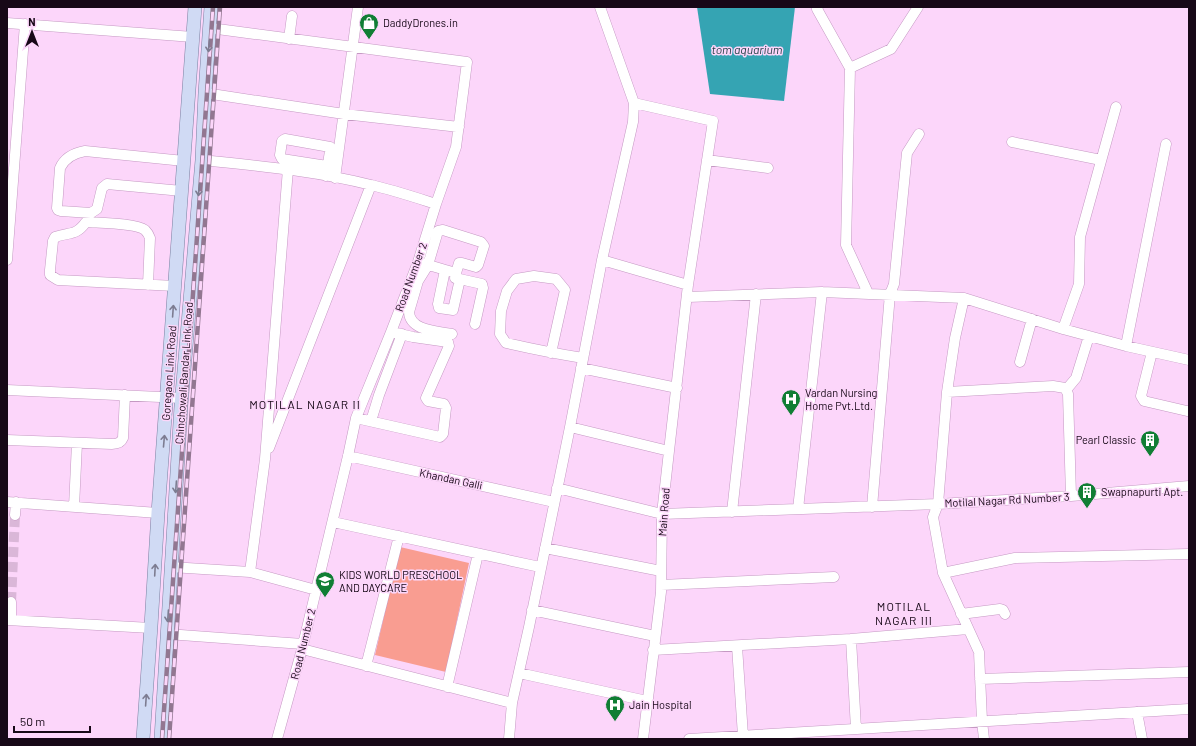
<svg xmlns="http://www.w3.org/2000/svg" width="1196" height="746" font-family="Barlow,sans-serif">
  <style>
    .green { fill: #f99d91 }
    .water { fill: #35a4b3 }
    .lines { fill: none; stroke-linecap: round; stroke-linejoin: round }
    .minor-tunnel { stroke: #dab7d8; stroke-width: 10; stroke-dasharray: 10 5; stroke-linecap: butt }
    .minor-casing { stroke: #c599c3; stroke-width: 11 }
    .major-casing { stroke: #7b81a1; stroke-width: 14 }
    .minor { stroke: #fff; stroke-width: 10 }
    .major { stroke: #d0daf4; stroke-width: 13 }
    .rail-casing { stroke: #927791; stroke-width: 4.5 }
    .rail { stroke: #fcd6fa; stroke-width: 3; stroke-dasharray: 9; stroke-linecap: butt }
    .oneway { stroke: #7d7c91 }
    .labels { text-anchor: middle; stroke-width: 3; stroke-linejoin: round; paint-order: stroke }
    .poi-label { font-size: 11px; fill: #170817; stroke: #fcd6fa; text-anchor: start }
    .street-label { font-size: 11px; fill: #170817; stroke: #fcd6fa }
    .water-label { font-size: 12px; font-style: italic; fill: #1b3c41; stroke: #fcd6fa }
    .neighbourhood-label { font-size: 12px; letter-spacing: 1px; fill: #170817; stroke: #fcd6fa }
  </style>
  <rect width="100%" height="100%" fill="#fcd6fa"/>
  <!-- green -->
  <path class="green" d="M400,547L469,563L446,672L375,655Z"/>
  <!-- water -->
  <path class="water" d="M697,7H795L784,101L710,94Z"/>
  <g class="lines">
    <!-- minor-tunnel -->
    <path class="minor-tunnel" d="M11,602L15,515"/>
    <!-- minor casing -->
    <g class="minor-casing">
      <path id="minor" d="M818,7L817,9L850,68L846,245L868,293
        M7,23L193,37
        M210,28L467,62L456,147L436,204L418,262L391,332L356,418L348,456L302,649L277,739
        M289,39L292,16
        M850,68L891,49L918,7
        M205,93L344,114L459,127
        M634,103L713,121L688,285L669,451L662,514L661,592L643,739
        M1012,142L1101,160
        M202,160C259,166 316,171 371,185C393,190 414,197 436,204
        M707,160L768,168
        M288,169L265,459L250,572L316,590
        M326,176L330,151V147L285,139L282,141L280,155L282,159L327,166
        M335,178L358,7
        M182,191L107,184L102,188L97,209L91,213L61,211L58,210L57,208L60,168C65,157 74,153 85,151L184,161
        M7,260L25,24
        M602,260L688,285
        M418,262C431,266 443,269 456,273L459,263H462L476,267L478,265L484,246L481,242L443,230L438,231L428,265L418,281L409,312C410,331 437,331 452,334
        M445,270L438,304L439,308L453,310L460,279
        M456,277L455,278L482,284L483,288L475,324
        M148,285L150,238C149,235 148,233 145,230C136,223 99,223 86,222C76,236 70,232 55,237L53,241L50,270V275L58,280L175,286
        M688,297L822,292L964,298L1063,329L1126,346L1189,360
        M964,298L955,338L947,392L938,504L1071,496L1189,486
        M1063,329L1079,284L1080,237L1116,107
        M1126,346L1166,144
        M1152,352L1141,396L1144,401L1187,411H1189
        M551,353L565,290L556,279L534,276L516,279L507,291L501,311L500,334L506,343C532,349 557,354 583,358
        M1020,362L1032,319
        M581,368L677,388
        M7,390L182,398
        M1066,390L1076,378L1089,336
        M947,392L1053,386L1065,388L1068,394L1071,496
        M356,418L440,437L443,434L446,408L444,404L428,401L426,398L449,346L448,342L413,337L391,332
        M371,421L379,395L402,334
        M570,427L669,451
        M7,440L112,444C117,444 121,443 123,438L125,395
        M269,448L371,185
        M348,456L554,502
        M557,488L662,514L938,504L933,517L943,573L979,652L982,721L984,739
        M7,502L158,513
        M74,507L77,443
        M872,507L890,294L894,284L907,153L919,134
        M798,509L822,292
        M732,512L756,294
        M15,515L16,502
        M333,522L540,567
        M545,548L661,571
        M171,567L250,572
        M943,573L1015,558L1189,554
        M661,585L834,577
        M532,610L655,636
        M961,614L1000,609L1003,610L1005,614
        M7,620L151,628
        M11,620V602
        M167,634L303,644
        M737,646L743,736
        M302,649L512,703
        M653,650L851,639
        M366,666L399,536
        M519,673L647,701
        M980,679L1189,672
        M447,687L478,554
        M1137,712L1142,739
        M856,729L851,639L968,629
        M509,739L512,703L529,627L570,427L602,260L633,122L634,103L600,7
        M689,739L1189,709"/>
    </g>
    <!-- major casing -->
    <g class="major-casing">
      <path id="major" d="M143,739L151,626L158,513L195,7
        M161,739L181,406L202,160L205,93L211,7"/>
    </g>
    <!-- minor -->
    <use href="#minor" class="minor"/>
    <!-- major -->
    <use href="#major" class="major"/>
    <!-- rail casing -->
    <g class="rail-casing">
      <path id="rail" d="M162,739L213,7
        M169,739L220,7"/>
    </g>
    <!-- rail -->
    <use href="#rail" class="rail"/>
  </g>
  <!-- one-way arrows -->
  <defs><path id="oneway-shaft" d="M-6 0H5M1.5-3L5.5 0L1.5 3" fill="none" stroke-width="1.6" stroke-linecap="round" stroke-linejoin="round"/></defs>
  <g class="oneway">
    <use href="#oneway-shaft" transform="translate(209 46) rotate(95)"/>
    <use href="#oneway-shaft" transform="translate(199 190) rotate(95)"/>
    <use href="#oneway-shaft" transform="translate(173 311) rotate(-86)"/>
    <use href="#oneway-shaft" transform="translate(164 441) rotate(-85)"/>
    <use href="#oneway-shaft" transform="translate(176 487) rotate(94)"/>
    <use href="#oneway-shaft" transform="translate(155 570) rotate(-87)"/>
    <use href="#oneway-shaft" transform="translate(168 616) rotate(94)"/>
    <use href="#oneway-shaft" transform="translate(146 700) rotate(-86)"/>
  </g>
  <!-- icons -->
  <defs>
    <g id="shop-pin" transform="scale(1)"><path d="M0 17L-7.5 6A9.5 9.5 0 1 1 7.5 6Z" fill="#107e34" stroke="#fcd6fa"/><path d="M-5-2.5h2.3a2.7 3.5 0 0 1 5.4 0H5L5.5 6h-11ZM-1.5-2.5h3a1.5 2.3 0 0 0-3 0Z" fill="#fff"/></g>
    <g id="hospital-pin" transform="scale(1)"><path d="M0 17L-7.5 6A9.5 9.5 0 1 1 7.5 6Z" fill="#107e34" stroke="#fcd6fa"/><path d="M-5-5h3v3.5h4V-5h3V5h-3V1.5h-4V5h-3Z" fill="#fff"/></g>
    <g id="building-pin" transform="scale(1)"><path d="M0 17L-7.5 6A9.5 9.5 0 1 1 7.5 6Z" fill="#107e34" stroke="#fcd6fa"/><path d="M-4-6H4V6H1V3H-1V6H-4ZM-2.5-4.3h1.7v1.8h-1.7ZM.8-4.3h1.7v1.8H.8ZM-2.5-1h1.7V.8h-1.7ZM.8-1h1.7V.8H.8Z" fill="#fff"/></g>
    <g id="school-pin" transform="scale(1)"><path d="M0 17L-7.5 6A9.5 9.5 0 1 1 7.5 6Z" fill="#107e34" stroke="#fcd6fa"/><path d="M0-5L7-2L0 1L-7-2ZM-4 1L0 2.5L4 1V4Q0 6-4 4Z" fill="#fff"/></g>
  </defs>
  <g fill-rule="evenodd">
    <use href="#shop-pin" x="369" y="23"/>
    <use href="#hospital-pin" x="791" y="399"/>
    <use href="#building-pin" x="1150" y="440"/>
    <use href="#building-pin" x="1087" y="492"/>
    <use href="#school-pin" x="325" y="581"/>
    <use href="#hospital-pin" x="615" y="705"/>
  </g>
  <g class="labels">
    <!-- poi labels -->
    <g class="poi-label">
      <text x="383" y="27">DaddyDrones.in</text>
      <text x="805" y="397">Vardan Nursing<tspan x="805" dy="13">Home Pvt.Ltd.</tspan></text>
      <text x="1136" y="444" text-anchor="end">Pearl Classic</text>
      <text x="1101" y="496">Swapnapurti Apt.</text>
      <text x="339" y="579">KIDS WORLD PRESCHOOL<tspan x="339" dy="13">AND DAYCARE</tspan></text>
      <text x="629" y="709">Jain Hospital</text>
    </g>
    <!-- street labels -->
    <g class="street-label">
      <text transform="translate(411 277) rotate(-70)" y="4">Road Number 2</text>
      <text transform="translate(169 373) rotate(-86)" y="4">Goregaon Link Road</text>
      <text transform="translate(184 373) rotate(-86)" y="4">Chinchowali Bandar Link Road</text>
      <text transform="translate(451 479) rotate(12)" y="4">Khandan Galli</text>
      <text transform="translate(1007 500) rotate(-3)" y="4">Motilal Nagar Rd Number 3</text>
      <text transform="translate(664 512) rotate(-86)" y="4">Main Road</text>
      <text transform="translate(303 644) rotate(-76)" y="4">Road Number 2</text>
    </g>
    <!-- water labels -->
    <g class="water-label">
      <text x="747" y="54">tom aquarium</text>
    </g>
    <!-- neighbourhood labels -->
    <g class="neighbourhood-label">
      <text x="305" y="409">MOTILAL NAGAR II</text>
      <text x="904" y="611">MOTILAL<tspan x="904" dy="14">NAGAR III</tspan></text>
    </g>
  </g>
  <!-- border -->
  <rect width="1196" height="746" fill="none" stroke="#170817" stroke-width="16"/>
  <!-- north arrow -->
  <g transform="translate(32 32)" stroke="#fcd6fa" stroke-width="3" paint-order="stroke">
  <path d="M0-3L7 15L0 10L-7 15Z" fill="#170817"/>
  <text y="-6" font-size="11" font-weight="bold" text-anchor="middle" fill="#170817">N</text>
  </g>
  <!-- scale -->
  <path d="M14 726v6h76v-6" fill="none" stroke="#170817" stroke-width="2"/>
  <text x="20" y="726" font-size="12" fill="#170817" stroke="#fcd6fa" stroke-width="3" paint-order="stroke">50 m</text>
</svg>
